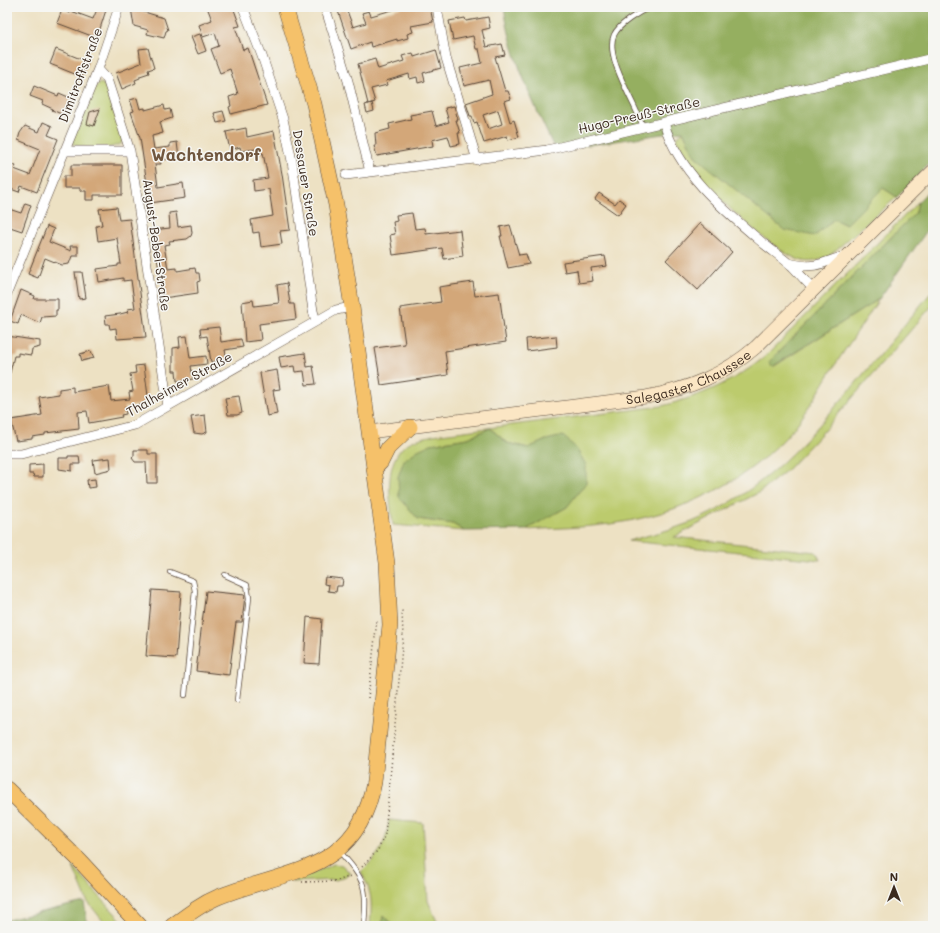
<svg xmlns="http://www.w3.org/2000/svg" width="940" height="933" font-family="Mali,sans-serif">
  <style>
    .green { fill: #bccb6d; stroke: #7c7a46 }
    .forest { fill: #95af60; stroke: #686c3f }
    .building { fill: #d3a779; fill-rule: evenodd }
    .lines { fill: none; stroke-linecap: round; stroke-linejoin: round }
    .service-casing { stroke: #564537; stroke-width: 6 }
    .minor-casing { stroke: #564537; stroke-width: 10 }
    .secondary-casing { stroke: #564537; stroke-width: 14 }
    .primary-casing { stroke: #564537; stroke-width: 16 }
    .path { stroke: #564537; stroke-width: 1.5; stroke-dasharray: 1 3; stroke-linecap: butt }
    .service { stroke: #fff; stroke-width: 4.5 }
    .minor { stroke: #fff; stroke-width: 9 }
    .secondary { stroke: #fbe6c4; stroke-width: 13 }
    .primary { stroke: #f5c16b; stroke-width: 15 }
    .labels { text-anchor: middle; stroke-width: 3; stroke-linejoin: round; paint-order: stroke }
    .street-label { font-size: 13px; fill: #3b2a1e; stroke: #f6f6f2 }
    .district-label { font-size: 17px; font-weight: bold; fill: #70563e; stroke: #f6f6f2 }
  </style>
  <rect width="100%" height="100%" fill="#f6f6f2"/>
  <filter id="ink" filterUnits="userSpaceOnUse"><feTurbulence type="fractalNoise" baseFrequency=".025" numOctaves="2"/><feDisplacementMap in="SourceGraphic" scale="8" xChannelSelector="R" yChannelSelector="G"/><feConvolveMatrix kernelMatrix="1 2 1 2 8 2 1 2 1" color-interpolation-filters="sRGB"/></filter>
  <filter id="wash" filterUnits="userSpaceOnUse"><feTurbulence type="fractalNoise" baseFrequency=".012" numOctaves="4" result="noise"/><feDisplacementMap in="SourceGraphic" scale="16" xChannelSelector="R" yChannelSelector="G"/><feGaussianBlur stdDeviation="0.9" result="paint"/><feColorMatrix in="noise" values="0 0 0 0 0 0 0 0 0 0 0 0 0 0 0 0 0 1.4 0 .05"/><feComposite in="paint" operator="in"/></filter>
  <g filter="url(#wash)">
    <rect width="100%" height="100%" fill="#ede1c3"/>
    <!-- green -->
    <path class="green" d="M100,83L105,85L122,137V143C113,150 82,150 73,144V136L94,88Z
      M683,131L695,156L815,236L834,219L846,225L883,188L897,197L829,256C820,260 813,263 803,261C781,257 722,203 707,185C696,170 686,155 676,139Z
      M918,202L916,212L769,362L773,367L879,299C865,321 850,342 835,365C822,386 810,408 794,428C749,482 679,515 610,524C582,528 553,528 525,530L567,507L546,440L529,448L507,443L490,428L468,438L431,444L418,519L453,524L464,531L393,525C390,502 384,467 402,448C409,440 423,438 433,435L662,406C701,396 736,381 767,355Z
      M933,290V306L930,308L822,433L787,470L760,492L674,537L816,552L820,560L628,541C649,535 671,530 692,522C763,492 806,441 855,384C881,353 907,322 933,290Z
      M389,820L423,823L428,901L439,926H394L383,916L382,926H370C372,902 373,894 361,872C380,853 385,847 389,820Z
      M334,864L342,865L351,874L336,880L291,882Z
      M73,867L122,921L127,926H107L87,901Z"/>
    <!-- forest -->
    <path class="forest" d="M504,7H933V160L897,197L883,188L846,225L834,219L815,236L784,230L695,156L683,131L555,150C534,104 511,58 504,7Z
      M933,186V222L879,299L772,367L769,362L916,212L918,202Z
      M490,428L507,443L528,448L546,440L563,436L576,448L586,465V483L567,507L525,530L464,531L453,524L418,519L399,497L398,477L404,460L418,450L431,444L468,438Z
      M84,902L87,921L86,926H7V920Z
      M383,916L394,926H382Z"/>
    <g id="blocks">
      <!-- building -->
      <path class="building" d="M98,7L106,10L97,38L57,23L62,10L70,13L71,11L93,19Z
        M207,7H233L240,26L235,27L243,50L248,48L267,105L231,114L229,107L231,106L229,97L238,94L230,69L220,73L211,49L219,46L215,33L203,37L199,25L212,20Z
        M403,7H430L433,22L411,26L413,32L407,34L408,38L397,41V39L371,47L370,42L351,49L338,11L346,8L353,27L366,23L362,13L369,11L371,16Z
        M131,8L164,18L168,30L166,31L164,38L147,34L148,30L134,26Z
        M488,17L490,28L482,30L486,47L502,44L505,55L495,57L505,91H508L511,99L504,101L510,122L514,120L519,137L508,140L507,136L484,143L477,122L474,123L472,116H470L466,103L492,94L489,80L464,86L460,68L482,63L479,49H476L473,36L453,40L449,21L465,18L466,21ZM498,110L502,124L488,129L483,115Z
        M200,34L206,51L198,54L191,37Z
        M148,48L154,68L148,70L149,73L140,76V78L135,80L136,83L122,89L116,73L141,63L139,49Z
        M56,49L88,62L82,77L50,64Z
        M436,50L441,68L423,73L425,81L418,83L417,77L410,79L409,74L386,81L387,85L371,89L375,102L368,104L358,64L375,59L378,69L404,61L402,56L413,53L414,57Z
        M34,86L58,96L59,93L73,99L66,116L52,110L53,109L42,104L43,101L30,96Z
        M137,98L140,109L145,108V110L164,105L165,110L170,109L172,118L160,122L163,133L152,136L154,149L170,147V143L177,142L179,158L160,160L161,164H155L158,187L183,183L185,198L150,203L140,138L131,112L134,111L130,100Z
        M372,103L374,111L367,113L365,105Z
        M454,106L458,120H456L460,133H458L460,144L451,146L448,136L432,140L433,146L377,156L374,146H376L375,133L390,129L389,124L411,119L410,115L432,111L436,126L449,122L445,108Z
        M100,109L94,126L87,124L90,112Z
        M223,111L226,121L217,123L214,113Z
        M43,122L52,126L48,135L58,139L37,192L21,186L19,192L8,188L11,182L7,186V163L16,166L14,169L30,175L40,149L18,140L20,133L25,126L39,132Z
        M246,128L247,137L274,131L282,174L290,230L280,231L282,244L261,247L259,232L253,233L251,220L273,216L269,189L254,191L253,180L268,178L263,153L257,154L256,149L241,151L240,147L230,150L226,132Z
        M71,165H122V195H94V200H86V191H80V188H64V176H71Z
        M599,193L615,204L619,199L626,204L618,215L595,199Z
        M25,203L31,205L22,231L7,226V215L9,209L21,213Z
        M117,207L119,220L130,219L146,337L117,339L116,328L110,329L109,324H106L105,316L120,314L128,312L127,309L135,308L131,280L123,281V278L99,282L97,269L118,266V264H121L117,238L98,241L96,226L102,225L99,209Z
        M176,212L178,227L191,225L192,233L191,236L187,239L169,241L170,244L164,245L168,269L177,268V271L195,268L196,273H199L200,281L197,282L198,293L163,298L153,230L170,228L169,213Z
        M412,213L415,229L425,228L426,234L460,230L463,256L444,259L442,248L393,255L390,235L395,234L393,222L397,221L396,215Z
        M700,223L732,252L698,290L666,260Z
        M510,225L519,255L526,254L529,264L508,268L500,236H502L500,227Z
        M47,226L54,229L49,242L71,251L70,246H78V256H72L69,264L62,265L45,258L38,278L28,274Z
        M605,256L607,266L591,268L593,281L579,283L577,270L565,272L563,262Z
        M75,272H82L86,298L79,299Z
        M473,282L475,296L499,293L506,342L445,351L448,375L381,385L375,348L405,344L400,308L441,302L439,287Z
        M287,283L290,304H294L296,319L259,324L261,340L245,342L242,302L253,300L254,306L279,303L277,285Z
        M21,290L35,296L34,299H58V310H56V316L42,317L40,323L21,315L18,324L10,321Z
        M219,327L221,342L241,339L243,347L225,350L227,360L211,362L207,336L201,337L200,329Z
        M7,336L40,341V347L32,349L31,355L18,353V356H14L10,373H7Z
        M187,336L190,358L206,356L207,364L191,366L193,379L177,381L176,371H173V348L180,347L179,337Z
        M556,336L557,347L527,351L526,339Z
        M91,351L94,358L82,361L80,354Z
        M305,353L307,367L313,366L316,384L306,385L304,371L295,372L294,366L281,368L279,357Z
        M144,365L149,404L125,407L126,414L121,415L122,417L89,423L87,411L78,412L79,429L45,433V435L32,437V439L16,441L11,420L42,415L39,397L59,394V389L73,387V392L109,386L111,401L130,399L129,392L133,391L130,374L136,373L135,366Z
        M277,370L280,389L273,390L277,414L267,416L260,373Z
        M239,396L242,413L237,415H228L225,398Z
        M205,415L207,432L202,434L194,433L191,417Z
        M134,450H148V454H157V483H147L146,462H135L132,458L134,456Z
        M68,456H79L80,464H72V471L59,469V458H68Z
        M110,458L111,469L95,473L93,460Z
        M43,464V477H34L33,474H29V465Z
        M95,479L96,487L88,488L87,480Z
        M325,577L343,579L342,586H337L336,592L328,591L329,585L324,584Z
        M152,590L181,592L176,658L146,656Z
        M206,591L245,595L242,622H236L229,675L196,671Z
        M307,617L322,619L319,664L304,663Z"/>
    </g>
  </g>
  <g filter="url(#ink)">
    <use href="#blocks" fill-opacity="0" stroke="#564537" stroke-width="1"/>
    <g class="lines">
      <!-- service casing -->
      <g class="service-casing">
        <path id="service" d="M643,127C636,104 604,57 614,35C619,24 639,12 650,7
          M170,572L193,581L195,591L185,695
          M225,575L247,585L249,598L237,700
          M339,851C366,881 367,886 364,926"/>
      </g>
      <!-- minor casing -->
      <g class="minor-casing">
        <path id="minor" d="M243,7L262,56L283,119L292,161L313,311L316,321
          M325,7L348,81L370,172
          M437,7L446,58L477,160
          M98,69L107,79L130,151L168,406
          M664,123C679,174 725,211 764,244C774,252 784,259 793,267C800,274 806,282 814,289
          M64,151H130
          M346,175L547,150L933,58
          M789,263C819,270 819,262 846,256
          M7,293L98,69L119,7
          M7,454H21L135,425L336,310L352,307"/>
      </g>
      <!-- secondary casing -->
      <g class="secondary-casing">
        <g id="secondary">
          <path id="s1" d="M369,432L646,397C688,389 724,375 756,347L933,171"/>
        </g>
      </g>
      <!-- primary casing -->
      <g class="primary-casing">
        <path id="primary" d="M374,469L381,462L388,448L410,427
          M7,789L80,861L140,926
          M172,926C187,915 201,904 218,897C288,869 358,873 374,782L390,625L387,563L352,307L336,205L314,104L285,7"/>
      </g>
      <!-- path -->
      <path class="path" d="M368,698L377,620
        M362,867L378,850L385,834L403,636L402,610
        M302,882L337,881L351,876"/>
      <!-- service -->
      <use href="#service" class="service"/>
      <!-- minor -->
      <use href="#minor" class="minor"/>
      <!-- secondary -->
      <use href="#secondary" class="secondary"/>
      <!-- primary -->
      <use href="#primary" class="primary"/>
    </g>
  </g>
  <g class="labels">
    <!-- street labels -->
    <g class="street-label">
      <text transform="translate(80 75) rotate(-69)" y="5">Dimitroffstraße</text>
      <text transform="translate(639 115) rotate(-13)" y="5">Hugo-Preuß-Straße</text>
      <text transform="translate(306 183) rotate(81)" y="5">Dessauer Straße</text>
      <text transform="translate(157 245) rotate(82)" y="5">August-Bebel-Straße</text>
      <text dy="5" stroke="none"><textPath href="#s1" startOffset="326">Salegaster Chaussee</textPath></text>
      <text transform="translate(179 384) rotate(-29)" y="5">Thalheimer Straße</text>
    </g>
    <!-- district labels -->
    <g class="district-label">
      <text x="206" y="161">Wachtendorf</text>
    </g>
  </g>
  <!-- margin -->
  <rect width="940" height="933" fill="none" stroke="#f6f6f2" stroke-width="24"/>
  <!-- north arrow -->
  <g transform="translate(894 887)" stroke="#f6f6f2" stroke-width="3" paint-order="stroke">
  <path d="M0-3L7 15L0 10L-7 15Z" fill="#3b2a1e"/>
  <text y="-6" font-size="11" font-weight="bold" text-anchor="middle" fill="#3b2a1e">N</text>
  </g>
</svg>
